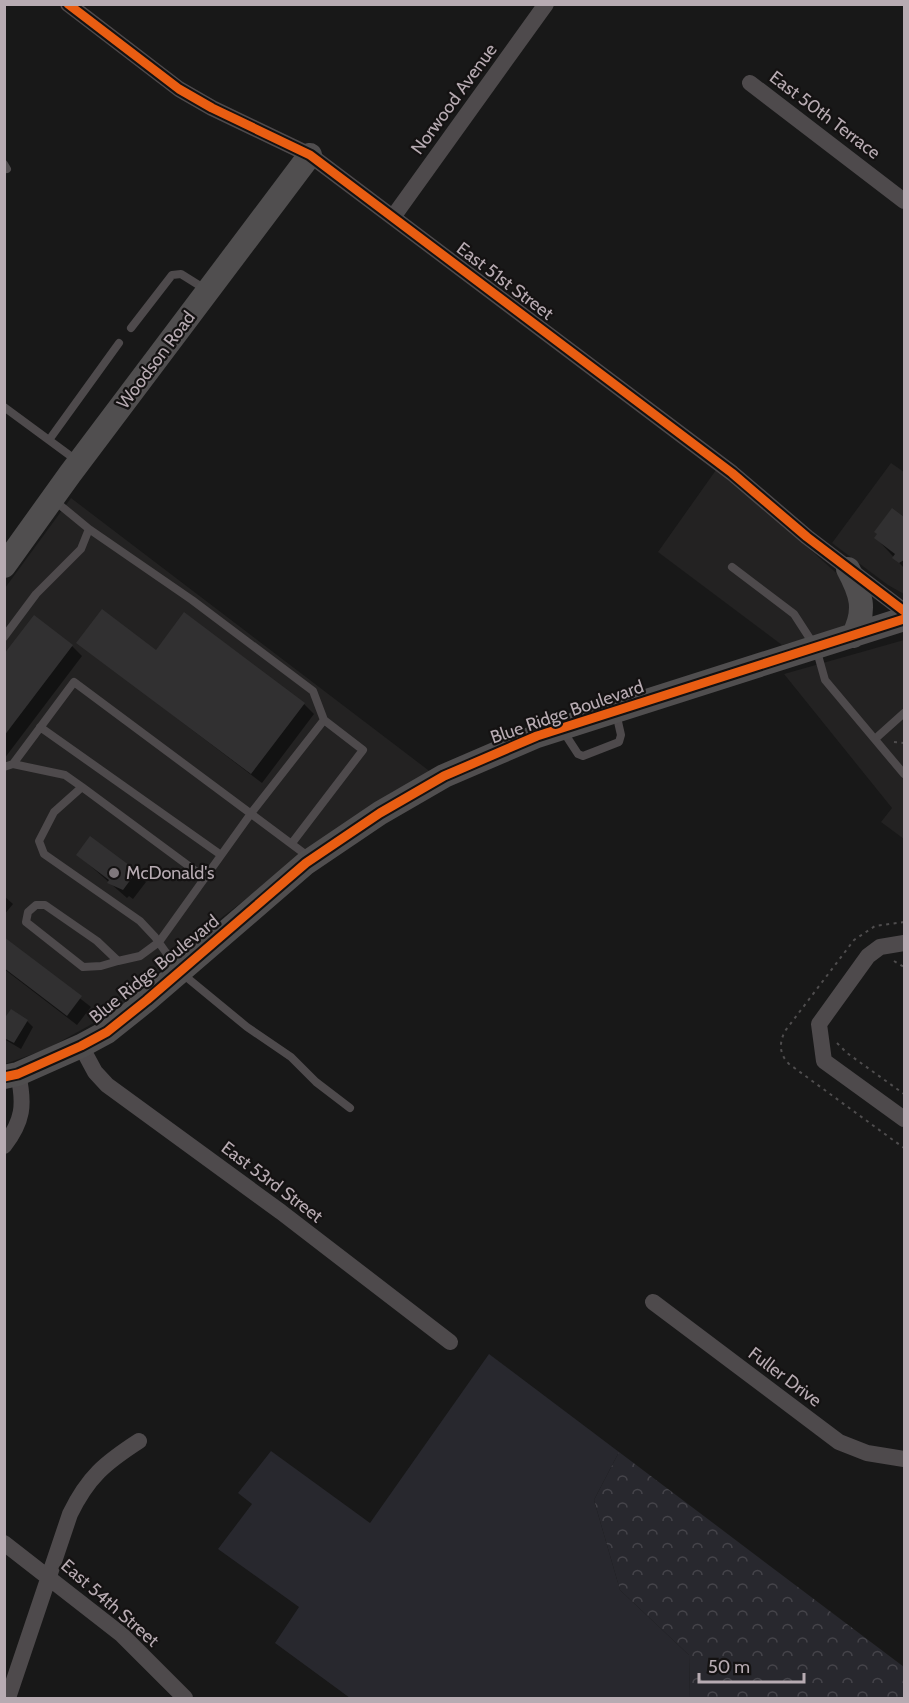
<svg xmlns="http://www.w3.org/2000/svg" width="909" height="1703" font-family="Cabin,sans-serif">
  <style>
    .built { fill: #232222 }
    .green { fill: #28282e }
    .forest { fill: url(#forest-crowns) }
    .shadow { fill: #0007 }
    .building { fill: #313031 }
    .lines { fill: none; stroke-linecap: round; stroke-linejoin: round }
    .path { stroke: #4f4d4e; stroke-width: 2; stroke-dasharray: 3 4.5; stroke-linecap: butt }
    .lane { stroke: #4e4a4c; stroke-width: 8 }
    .street { stroke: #4e4a4c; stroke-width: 16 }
    .secondary { stroke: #504e4f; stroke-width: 24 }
    .cycleway-casing { stroke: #141212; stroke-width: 13 }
    .cycleway { stroke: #e95d12; stroke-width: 9 }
    .poi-dot { fill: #7f787c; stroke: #141212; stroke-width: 2 }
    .labels { text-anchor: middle; stroke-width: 4.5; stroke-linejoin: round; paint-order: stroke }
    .street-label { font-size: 18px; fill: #b7abb2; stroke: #141212 }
    .poi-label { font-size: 18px; fill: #b7abb2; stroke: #141212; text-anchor: start }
  </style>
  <defs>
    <pattern id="forest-crowns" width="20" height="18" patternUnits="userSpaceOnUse" patternTransform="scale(1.5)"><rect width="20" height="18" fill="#28282e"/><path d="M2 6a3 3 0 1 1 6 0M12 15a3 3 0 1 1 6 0" fill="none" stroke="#45444a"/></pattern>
  </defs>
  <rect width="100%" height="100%" fill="#181818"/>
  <!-- built -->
  <path class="built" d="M891,463L904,472V594L888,585L832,543Z
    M716,470L748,494L843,579L853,591L847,624L839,630L782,645L658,552Z
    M71,498L432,773L392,792L350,820L179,950L145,987L110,1014L47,1049L5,1064V588Z
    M904,640V839L881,822L892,808L784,674Z"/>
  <!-- green -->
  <path class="green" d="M489,1354L619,1452L594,1500L620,1590L689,1655L690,1698H350L275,1643L299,1607L218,1549L252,1504L238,1493L271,1451L370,1523Z"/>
  <!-- forest -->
  <path class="forest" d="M619,1452L904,1667V1698H690L689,1655L620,1590L594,1500Z"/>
  <!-- shadow -->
  <path class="shadow" d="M893,510L904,519V568L876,538Z
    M78,643L156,652L304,704L314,714L262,783Z
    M72,646L82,656L4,759V656Z
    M78,855L136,872L146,882L133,899L129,896L127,898Z
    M4,896L13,904L4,915Z
    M4,939L91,1007L77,1025L4,969Z
    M27,1021L33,1027L21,1049L4,1039V1022Z"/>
  <!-- building -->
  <path class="building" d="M892,508L904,517V560L899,563L892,558L895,554L874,538L877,534L874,532Z
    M102,609L156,650L184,612L305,703L251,774L76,643Z
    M34,615L73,645L4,736V654Z
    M90,836L137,871L123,890L107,883L109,880L76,855Z
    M4,937L82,996L67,1016L4,968Z
    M11,1009L28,1020L14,1043L4,1038V1019Z"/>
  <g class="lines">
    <!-- path -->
    <path class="path" d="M894,742L904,743
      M904,922L875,926L854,940L785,1031C779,1043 779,1054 789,1064L904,1148
      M894,961L904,967
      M837,1043L847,1053L904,1094"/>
    <!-- lane -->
    <path class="lane" d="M4,164L7,169
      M131,328L172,275L181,274L205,289
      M4,407L76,460
      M49,440L119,343
      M89,529L192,600L313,691L324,720
      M732,567L794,614L816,648L825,680L904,774
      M4,637L36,594L81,549L89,529L55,501
      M40,727L221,855
      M563,731L578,754L583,756L619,742L621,735L616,713
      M875,739L904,713
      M13,764L74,682L309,857
      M4,767L13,764L65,775L82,787
      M205,878L82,787L54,812L39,841L44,854L140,921L155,937L179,971L247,1027L291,1057L316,1082L350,1108
      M118,961L101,966L83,967L26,922L28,912L36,905H45L97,941L118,961L140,956L159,942L252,812L324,720L363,750L292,843"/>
    <!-- street -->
    <path class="street" d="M68,4L179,89L212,108L310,155L732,473L807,537L904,611
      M750,83L904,201
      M393,217L546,4
      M904,943L880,947L868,956L819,1024L824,1061L904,1119
      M81,1046L95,1072L107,1085L281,1212L450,1342
      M4,1146C23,1121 25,1105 18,1074
      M653,1302L839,1442L867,1453L904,1459
      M4,1543L122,1635L185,1698
      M8,1698L70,1514C88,1477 105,1463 139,1441"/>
    <!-- secondary -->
    <path class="secondary" d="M4,566L70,474L310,155
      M848,569C861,593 867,610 853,636
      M4,1077L18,1074L81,1046L107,1032L147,1000L306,863L380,813L444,776L537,736L904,619"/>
    <!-- cycleway casing -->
    <g class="cycleway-casing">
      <path id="cycleway" d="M68,4L179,89L212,108L310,155L732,473L807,537L904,611
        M4,1077L18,1074L81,1046L107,1032L147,1000L306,863L380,813L444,776L537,736L904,619"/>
    </g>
    <!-- cycleway -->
    <use href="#cycleway" class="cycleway"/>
  </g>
  <!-- markers -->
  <circle class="poi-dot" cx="114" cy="873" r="6"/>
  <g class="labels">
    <!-- street labels -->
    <g class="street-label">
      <text transform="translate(454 99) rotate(-54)" y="6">Norwood Avenue</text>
      <text transform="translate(825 115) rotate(37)" y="6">East 50th Terrace</text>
      <text transform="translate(505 281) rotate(37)" y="6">East 51st Street</text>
      <text transform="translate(156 360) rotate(-53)" y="6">Woodson Road</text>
      <text transform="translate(567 712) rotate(-19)" y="6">Blue Ridge Boulevard</text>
      <text transform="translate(154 969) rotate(-39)" y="6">Blue Ridge Boulevard</text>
      <text transform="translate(272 1182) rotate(37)" y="6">East 53rd Street</text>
      <text transform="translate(785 1377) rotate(37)" y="6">Fuller Drive</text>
      <text transform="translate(110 1603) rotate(41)" y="6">East 54th Street</text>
    </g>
    <!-- poi labels -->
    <g class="poi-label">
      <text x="126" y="879">McDonald's</text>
    </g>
  </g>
  <!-- border -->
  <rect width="909" height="1703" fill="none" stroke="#b7abb2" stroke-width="12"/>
  <!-- scale -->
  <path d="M699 1673v9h105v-9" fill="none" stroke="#b7abb2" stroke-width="3"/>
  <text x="708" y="1673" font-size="18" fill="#b7abb2" stroke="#141212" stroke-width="4.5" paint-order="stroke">50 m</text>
</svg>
